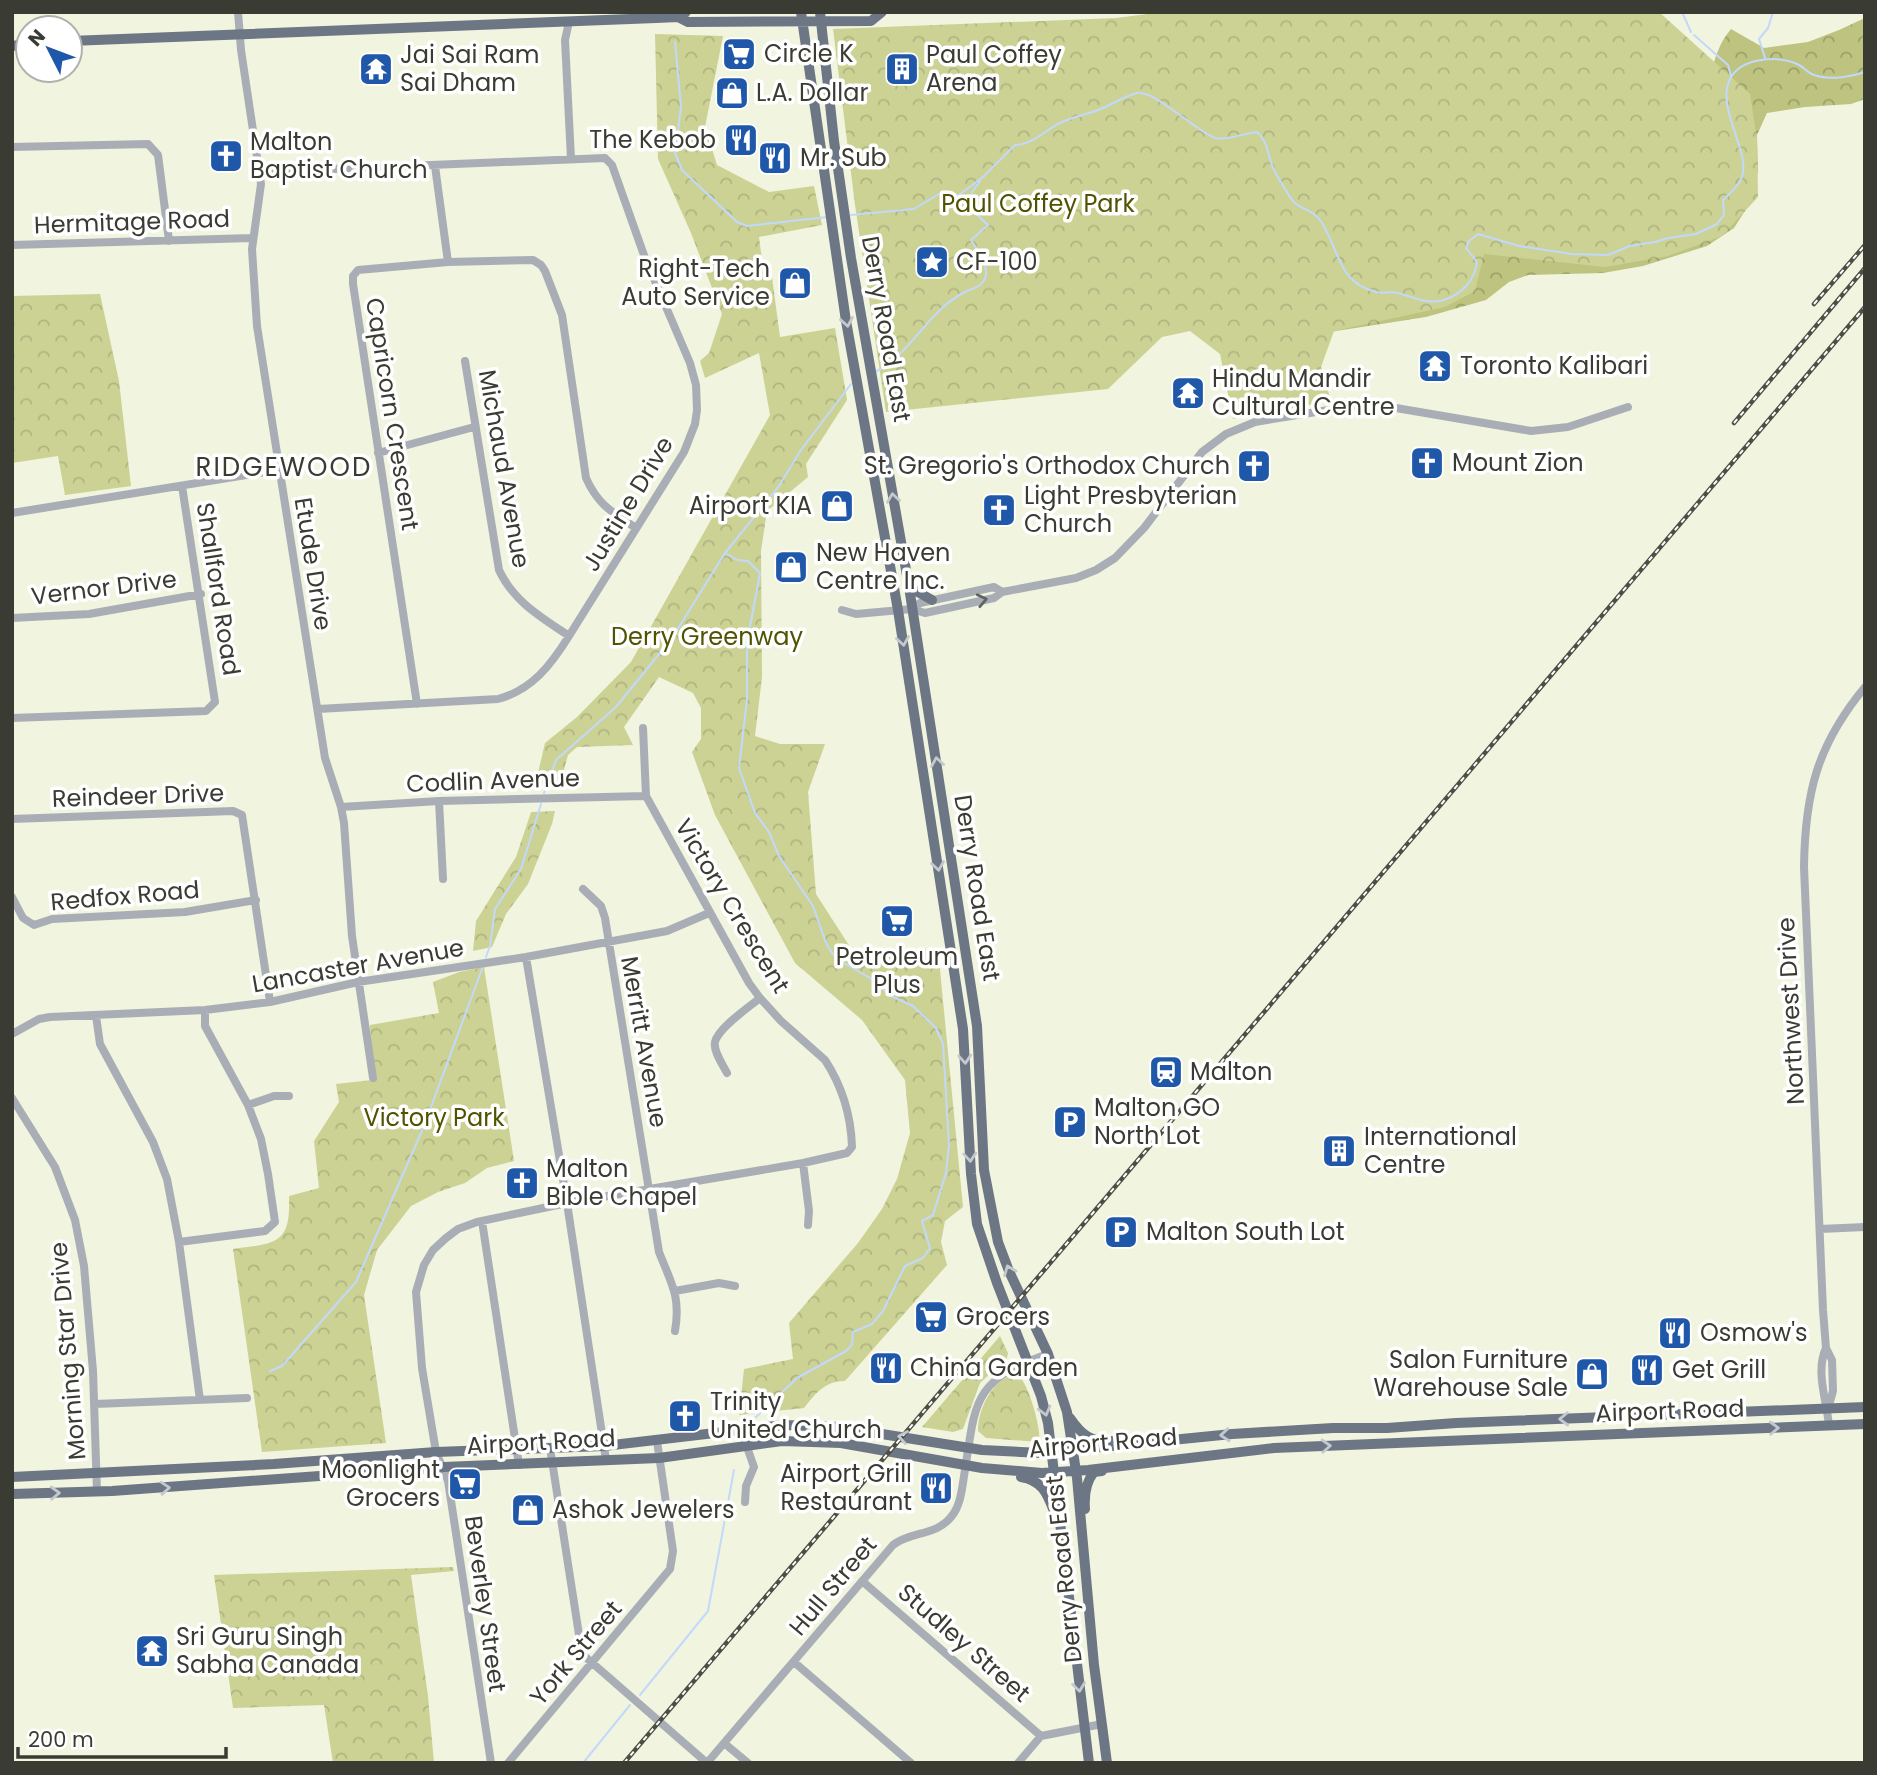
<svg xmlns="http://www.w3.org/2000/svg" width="1877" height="1775" font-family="Poppins,sans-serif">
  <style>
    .forest { fill: url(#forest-crowns) }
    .park { fill: url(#park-crowns) }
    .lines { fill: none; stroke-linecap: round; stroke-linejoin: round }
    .stream { stroke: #c2d9fc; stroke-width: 2 }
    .minor { stroke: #a9aeb6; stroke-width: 8 }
    .major { stroke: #6d7684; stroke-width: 10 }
    .rail-casing { stroke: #4d4e44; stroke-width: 4.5 }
    .rail { stroke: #fff; stroke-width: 2; stroke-dasharray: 5; stroke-linecap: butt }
    .oneway { stroke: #c5c8ce }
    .oneway2 { stroke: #616360 }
    .labels { text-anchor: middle; stroke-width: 7; stroke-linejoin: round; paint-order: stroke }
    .poi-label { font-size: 24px; fill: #3a3b32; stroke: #fff; text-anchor: start }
    .park-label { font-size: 24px; fill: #505300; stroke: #fff }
    .street-label { font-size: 24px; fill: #3a3b32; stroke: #fff }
    .neighbourhood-label { font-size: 26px; letter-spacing: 2px; fill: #3a3b32; stroke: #fff }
  </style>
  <defs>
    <pattern id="forest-crowns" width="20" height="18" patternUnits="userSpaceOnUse" patternTransform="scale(1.75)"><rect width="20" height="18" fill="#bec47f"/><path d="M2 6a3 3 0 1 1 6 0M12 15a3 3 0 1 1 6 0" fill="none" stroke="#9ba069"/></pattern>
    <pattern id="park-crowns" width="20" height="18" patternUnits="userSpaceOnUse" patternTransform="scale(1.75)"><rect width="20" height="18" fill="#ccd294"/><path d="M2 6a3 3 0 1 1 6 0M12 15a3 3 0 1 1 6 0" fill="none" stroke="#b0b580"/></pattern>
  </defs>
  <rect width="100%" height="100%" fill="#f1f4de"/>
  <!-- forest -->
  <path class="forest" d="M1865,18V99L1851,104L1805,107L1767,113L1757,135L1758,171L1750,203L1734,228L1707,246L1643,266L1603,273L1528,275L1509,282L1486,300L1426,317L1317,334L1704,121C1709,90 1710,53 1731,29L1764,48L1808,42L1839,30Z"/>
  <!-- park -->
  <path class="park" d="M1163,12H1659L1750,94L1757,140L1758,197L1722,236L1668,256L1605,267L1484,254L1475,291L1445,307L1334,331L1321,367L1331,401L1233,419L1220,354L1190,331L1162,337L1108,389L886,412L855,205L833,29L1116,18Z
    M655,34L723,36L705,127L717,165L769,192L814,186L822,225L759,237L764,276L772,277L780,337L835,328L847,400L806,464L808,477L767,511L761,551L762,677L755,736L780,744H825L808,792L816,894L852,950L938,949L963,1207L945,1221L941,1242L947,1265L845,1381C825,1381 816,1393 804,1408L739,1415L744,1369L793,1359L789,1323L858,1243L882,1209L897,1179L910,1133L905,1080L862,1020L795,963L715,815L692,752L701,739V708L693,693L659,677L624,727L633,745L577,747L568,755L560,784L535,786L545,743L577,717L631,662L770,415L759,353L705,378L700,361L709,353L722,314L691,233L658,159Z
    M100,294L119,381L131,486L65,495L58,456L12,463V296Z
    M555,811L552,824L528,884L506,914L492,947L473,951L476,921L516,857L531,812Z
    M484,967L514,1161L487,1168L465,1183L438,1192L411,1206L377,1250L364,1295L386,1443L262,1452L233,1249C276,1243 291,1245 289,1196L319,1188L314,1141L339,1102L336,1084L372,1080L370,1025L439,1013L433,982L459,972Z
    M1000,1336L1008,1353L1007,1358L980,1383L963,1429L953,1432L922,1427Z
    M1017,1374C1028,1381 1042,1430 1039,1442L986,1438L978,1431C978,1408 993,1378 1017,1374Z
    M453,1567L454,1571L411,1575L428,1696L434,1763H333L324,1705L233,1708L214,1575Z"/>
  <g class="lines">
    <!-- stream -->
    <path class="stream" d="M1493,12H1494
      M1682,12L1691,32
      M1694,35L1728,65L1731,76
      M675,42L681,107L675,153L682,170L737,222L747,226L828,217
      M1765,58L1759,39L1768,28L1773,12
      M851,215L914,209L939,194L959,195L983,177L1015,145C1033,145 1046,129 1062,122C1075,116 1090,114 1103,108C1114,103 1125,96 1137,93C1155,90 1194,130 1215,138C1226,141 1246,133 1257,132C1268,142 1267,152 1272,165C1274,172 1279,178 1282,184C1286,190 1289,197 1294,202C1302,210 1313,210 1320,220C1339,247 1337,283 1376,292C1383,294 1391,291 1398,293C1414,297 1427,305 1444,300C1462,294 1475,280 1477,262L1466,248L1469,241L1478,234L1519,246L1572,254L1608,255L1630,246L1655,242L1668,238L1696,234L1717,224L1724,215L1723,200C1729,194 1738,187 1741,179C1753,155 1715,108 1730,79C1741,57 1779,55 1799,65C1805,68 1809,75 1817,76C1831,80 1851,77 1865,72
      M875,372C911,354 927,312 963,293C972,288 985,287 986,274C987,262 977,250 971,240L988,225L969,207L972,192L980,181
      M725,553L737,560L748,561L760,573L747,643V699L739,768L755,813L769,832L779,856L813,906L826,943L832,953L844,963L870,978L891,996L913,1006L936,1028L943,1044L949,1145L946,1173L933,1215L922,1221L930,1248L923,1258L905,1266L883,1311L872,1324L853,1332L852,1345L846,1351L797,1378L755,1418
      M544,793L556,760L616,707L672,638L725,553L779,486L801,450L851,384
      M486,957L490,946L495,909L521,869L541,804
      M270,1371L282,1366L356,1282L424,1126L482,969
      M640,1695L708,1611L734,1470
      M583,1763L630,1705"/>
    <!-- minor -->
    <path class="minor" d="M238,12L241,50L261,184L252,249L257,326L325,758L341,807L344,823L352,936L373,1078
      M569,22L565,40L571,159
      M12,147L148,144L158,155L169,241
      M435,166L448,262
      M260,172L605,158L612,165L645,258L690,363L696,385L697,410L695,424L684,452L569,636C551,665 532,690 498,699L318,709
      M12,245L252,238
      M465,361L499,570C514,602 541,617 569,636
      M378,453L474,427
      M12,513L278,470
      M912,609L920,603L994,587L1002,592
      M842,610L856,614L912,609L925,613L994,598L1002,592L1076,578L1096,570L1115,558L1144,528L1202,452L1226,434L1255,422L1359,405L1396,408L1531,431L1568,427L1628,407
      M12,618L89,614L201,594
      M417,704L353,284V276L358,270L448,262L533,260L541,265L545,271L562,315L586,478C598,505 612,512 636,528
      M12,718L206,711L215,702L182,486
      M439,801L443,879
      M341,807L439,801L646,796
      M12,819L233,811L242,815L270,1002
      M583,889L601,906L605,918L659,1252C671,1283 681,1296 675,1331
      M12,897L23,918L34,925L52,919L185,912L256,900
      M526,957L567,1203L606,1460
      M96,1016L100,1044L153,1142L167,1179L179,1242L200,1400
      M12,1034L39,1019L50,1017L205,1010L270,1002L358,982L526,957L667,931L709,913
      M727,1073C723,1065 713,1051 715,1042C718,1028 749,1007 760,998
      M12,1098L55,1167L75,1220L84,1266L93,1371L97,1492
      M248,1105L274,1096H289
      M803,1163L809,1211L808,1225
      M482,1221L519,1465
      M1820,1229L1865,1227
      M179,1242L265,1231L275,1222L268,1174L261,1139L248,1105L205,1026V1010
      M675,1291L719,1283L735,1286
      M1826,1348C1815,1372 1827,1401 1829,1426
      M95,1404L247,1398
      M1828,1409L1833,1391L1832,1360L1826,1348L1823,1310L1804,867C1805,793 1817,745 1865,687
      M741,1430L754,1467L746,1486L745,1502
      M550,1448L582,1654L707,1763
      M862,1581L1041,1736
      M794,1662L911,1763
      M724,1743L748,1763
      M491,1763L448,1481L436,1452L422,1368L416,1292L424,1265L433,1250L446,1238L458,1229L477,1222L567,1203L803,1163L847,1153L852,1147C851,1115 842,1086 825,1060L781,1021L760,998L749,983L646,796L643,728
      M508,1763L670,1569L673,1551L657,1441
      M707,1763L893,1545C911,1531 936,1536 951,1517C960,1507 962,1490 964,1476C976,1403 970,1381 1048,1354
      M1018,1763L1041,1736L1102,1724"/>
    <!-- major -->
    <path class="major" d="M801,12L846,321L898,610L963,1029L971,1174L977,1224L997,1283L1041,1396L1048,1423L1089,1763
      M820,12L834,141L851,258L909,587L977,1026L984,1170L998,1242L1009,1271L1048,1354L1067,1412L1077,1478L1094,1665L1107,1763
      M678,17L688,22L871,21L882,12
      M70,41L656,18L678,17L686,12
      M12,46L28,44
      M909,587L932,600
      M1070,1418C1081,1434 1091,1443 1111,1441
      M12,1477L274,1464L436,1452L604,1446L784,1425L838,1427L982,1450L1041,1453L1232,1434L1333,1428H1387L1456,1423L1865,1407
      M1021,1477C1045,1481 1048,1497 1056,1516
      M12,1494L112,1491L444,1467L659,1458L782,1441L841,1443L982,1468L1042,1473L1088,1470L1274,1448L1865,1424
      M1085,1509C1084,1496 1086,1482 1094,1472L1102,1471"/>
    <!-- rail casing -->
    <g class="rail-casing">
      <path id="rail" d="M1814,304L1865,245
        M1734,423L1865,268
        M624,1763L1865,307"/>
    </g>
    <!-- rail -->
    <use href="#rail" class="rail"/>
  </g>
  <!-- one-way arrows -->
  <defs><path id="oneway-chevron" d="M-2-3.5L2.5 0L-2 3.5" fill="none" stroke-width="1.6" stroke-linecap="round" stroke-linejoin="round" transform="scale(1.75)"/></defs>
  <g class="oneway">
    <use href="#oneway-chevron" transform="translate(847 322) rotate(80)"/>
    <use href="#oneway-chevron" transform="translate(893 498) rotate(-98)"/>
    <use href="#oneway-chevron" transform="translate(903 641) rotate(81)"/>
    <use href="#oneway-chevron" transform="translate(937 762) rotate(-99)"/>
    <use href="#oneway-chevron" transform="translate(938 866) rotate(81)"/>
    <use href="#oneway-chevron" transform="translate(965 1059) rotate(86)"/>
    <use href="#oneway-chevron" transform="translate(970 1157) rotate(86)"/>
    <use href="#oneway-chevron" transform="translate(1009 1270) rotate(-112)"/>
    <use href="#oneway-chevron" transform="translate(1045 1411) rotate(75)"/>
    <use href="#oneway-chevron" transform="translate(1564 1419) rotate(178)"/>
    <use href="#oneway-chevron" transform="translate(1774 1428) rotate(-2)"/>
    <use href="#oneway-chevron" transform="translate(1225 1435) rotate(175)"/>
    <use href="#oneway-chevron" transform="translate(903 1437) rotate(-170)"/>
    <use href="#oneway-chevron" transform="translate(1326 1446) rotate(-3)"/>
    <use href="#oneway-chevron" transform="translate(165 1488) rotate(-4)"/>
    <use href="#oneway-chevron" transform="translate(55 1493) rotate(-2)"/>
    <use href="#oneway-chevron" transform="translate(1079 1687) rotate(83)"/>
  </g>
  <use class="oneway2" href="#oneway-chevron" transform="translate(982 600) rotate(-12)"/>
  <!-- icons -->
  <defs>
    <g id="supermarket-square" transform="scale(1.75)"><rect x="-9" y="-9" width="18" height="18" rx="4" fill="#1f57a9" stroke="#fff"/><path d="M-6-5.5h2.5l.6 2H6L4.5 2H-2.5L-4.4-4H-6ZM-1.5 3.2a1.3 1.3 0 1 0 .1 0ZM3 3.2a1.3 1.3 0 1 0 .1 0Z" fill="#fff"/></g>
    <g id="temple-square" transform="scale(1.75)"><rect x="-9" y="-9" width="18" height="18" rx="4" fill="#1f57a9" stroke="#fff"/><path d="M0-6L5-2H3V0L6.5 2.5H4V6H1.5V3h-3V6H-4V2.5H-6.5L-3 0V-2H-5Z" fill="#fff"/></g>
    <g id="building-square" transform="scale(1.75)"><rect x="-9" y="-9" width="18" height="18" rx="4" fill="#1f57a9" stroke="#fff"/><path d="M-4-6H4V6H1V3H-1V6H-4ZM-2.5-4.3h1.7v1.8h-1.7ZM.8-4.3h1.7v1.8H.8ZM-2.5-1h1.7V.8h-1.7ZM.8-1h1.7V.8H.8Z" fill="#fff"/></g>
    <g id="shop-square" transform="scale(1.75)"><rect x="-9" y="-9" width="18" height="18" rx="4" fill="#1f57a9" stroke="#fff"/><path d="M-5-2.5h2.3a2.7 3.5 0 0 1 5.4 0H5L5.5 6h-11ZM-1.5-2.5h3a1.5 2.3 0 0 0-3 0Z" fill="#fff"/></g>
    <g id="restaurant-square" transform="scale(1.75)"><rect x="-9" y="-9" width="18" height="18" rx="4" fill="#1f57a9" stroke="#fff"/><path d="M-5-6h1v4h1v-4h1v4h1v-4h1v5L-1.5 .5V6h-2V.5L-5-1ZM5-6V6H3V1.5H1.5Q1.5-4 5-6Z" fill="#fff"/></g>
    <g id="church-square" transform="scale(1.75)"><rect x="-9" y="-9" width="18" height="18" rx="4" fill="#1f57a9" stroke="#fff"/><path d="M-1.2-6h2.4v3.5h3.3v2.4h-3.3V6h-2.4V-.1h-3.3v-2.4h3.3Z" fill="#fff"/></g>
    <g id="sight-square" transform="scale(1.75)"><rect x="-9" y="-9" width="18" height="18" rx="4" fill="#1f57a9" stroke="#fff"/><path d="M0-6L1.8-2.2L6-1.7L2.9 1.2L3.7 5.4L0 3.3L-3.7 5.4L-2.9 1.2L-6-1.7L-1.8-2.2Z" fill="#fff"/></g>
    <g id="station-square" transform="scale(1.75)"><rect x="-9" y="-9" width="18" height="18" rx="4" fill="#1f57a9" stroke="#fff"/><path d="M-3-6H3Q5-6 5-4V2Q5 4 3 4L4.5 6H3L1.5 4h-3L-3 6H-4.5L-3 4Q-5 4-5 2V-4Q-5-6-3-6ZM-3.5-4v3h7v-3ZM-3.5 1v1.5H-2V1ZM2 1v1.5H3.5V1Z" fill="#fff"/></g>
    <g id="parking-square" transform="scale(1.75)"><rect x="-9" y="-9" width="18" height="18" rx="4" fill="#1f57a9" stroke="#fff"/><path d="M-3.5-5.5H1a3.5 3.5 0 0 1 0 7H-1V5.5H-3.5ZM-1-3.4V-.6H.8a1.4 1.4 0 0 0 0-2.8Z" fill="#fff"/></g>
  </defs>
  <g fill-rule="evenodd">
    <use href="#supermarket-square" x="739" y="54"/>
    <use href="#temple-square" x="376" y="69"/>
    <use href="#building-square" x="902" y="69"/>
    <use href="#shop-square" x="732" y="93"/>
    <use href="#restaurant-square" x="741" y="140"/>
    <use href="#church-square" x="226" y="156"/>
    <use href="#restaurant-square" x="775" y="158"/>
    <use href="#sight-square" x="932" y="262"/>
    <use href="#shop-square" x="795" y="283"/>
    <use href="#temple-square" x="1435" y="366"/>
    <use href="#temple-square" x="1188" y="393"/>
    <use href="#church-square" x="1427" y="463"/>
    <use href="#church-square" x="1254" y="466"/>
    <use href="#shop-square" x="837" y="506"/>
    <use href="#church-square" x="999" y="510"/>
    <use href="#shop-square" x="791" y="567"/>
    <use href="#supermarket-square" x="897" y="921"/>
    <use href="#station-square" x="1166" y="1072"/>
    <use href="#parking-square" x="1070" y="1122"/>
    <use href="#building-square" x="1339" y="1151"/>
    <use href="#church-square" x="522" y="1183"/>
    <use href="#parking-square" x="1121" y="1232"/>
    <use href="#supermarket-square" x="931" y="1317"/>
    <use href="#restaurant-square" x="1675" y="1333"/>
    <use href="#restaurant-square" x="886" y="1368"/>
    <use href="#restaurant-square" x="1647" y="1370"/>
    <use href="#shop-square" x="1592" y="1374"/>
    <use href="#church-square" x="685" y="1416"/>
    <use href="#supermarket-square" x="465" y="1484"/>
    <use href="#restaurant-square" x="936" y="1488"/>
    <use href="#shop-square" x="528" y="1510"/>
    <use href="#temple-square" x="152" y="1651"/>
  </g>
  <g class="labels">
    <!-- poi labels -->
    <g class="poi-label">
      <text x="764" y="62">Circle K</text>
      <text x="400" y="63">Jai Sai Ram<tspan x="400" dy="28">Sai Dham</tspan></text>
      <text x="926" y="63">Paul Coffey<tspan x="926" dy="28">Arena</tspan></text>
      <text x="756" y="101">L.A. Dollar</text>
      <text x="716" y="148" text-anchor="end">The Kebob</text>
      <text x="250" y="150">Malton<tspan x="250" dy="28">Baptist Church</tspan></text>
      <text x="800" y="166">Mr. Sub</text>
      <text x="956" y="270">CF-100</text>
      <text x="770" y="277" text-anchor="end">Right-Tech<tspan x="770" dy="28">Auto Service</tspan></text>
      <text x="1460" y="374">Toronto Kalibari</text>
      <text x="1212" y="387">Hindu Mandir<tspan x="1212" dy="28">Cultural Centre</tspan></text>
      <text x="1452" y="471">Mount Zion</text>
      <text x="1230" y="474" text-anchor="end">St. Gregorio's Orthodox Church</text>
      <text x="1024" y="504">Light Presbyterian<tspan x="1024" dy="28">Church</tspan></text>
      <text x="812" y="514" text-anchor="end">Airport KIA</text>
      <text x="816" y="561">New Haven<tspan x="816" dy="28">Centre Inc.</tspan></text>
      <text x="897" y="965" text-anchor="middle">Petroleum<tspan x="897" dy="28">Plus</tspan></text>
      <text x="1190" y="1080">Malton</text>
      <text x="1094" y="1116">Malton GO<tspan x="1094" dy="28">North Lot</tspan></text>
      <text x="1364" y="1145">International<tspan x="1364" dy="28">Centre</tspan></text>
      <text x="546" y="1177">Malton<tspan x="546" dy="28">Bible Chapel</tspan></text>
      <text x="1146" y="1240">Malton South Lot</text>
      <text x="956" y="1325">Grocers</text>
      <text x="1700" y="1341">Osmow's</text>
      <text x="1568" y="1368" text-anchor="end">Salon Furniture<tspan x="1568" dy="28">Warehouse Sale</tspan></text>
      <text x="910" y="1376">China Garden</text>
      <text x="1672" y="1378">Get Grill</text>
      <text x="710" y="1410">Trinity<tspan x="710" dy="28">United Church</tspan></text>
      <text x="440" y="1478" text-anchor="end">Moonlight<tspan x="440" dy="28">Grocers</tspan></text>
      <text x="912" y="1482" text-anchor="end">Airport Grill<tspan x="912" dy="28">Restaurant</tspan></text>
      <text x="552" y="1518">Ashok Jewelers</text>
      <text x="176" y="1645">Sri Guru Singh<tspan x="176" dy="28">Sabha Canada</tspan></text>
    </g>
    <!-- park labels -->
    <g class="park-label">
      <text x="1038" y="212">Paul Coffey Park</text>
      <text x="707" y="645">Derry Greenway</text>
      <text x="434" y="1126">Victory Park</text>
    </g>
    <!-- street labels -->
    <g class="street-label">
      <text transform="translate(132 222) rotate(-2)" y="8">Hermitage Road</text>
      <text transform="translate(886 329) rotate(80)" y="8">Derry Road East</text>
      <text transform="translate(392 414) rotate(81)" y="8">Capricorn Crescent</text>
      <text transform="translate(504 469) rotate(80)" y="8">Michaud Avenue</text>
      <text transform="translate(628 504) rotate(-59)" y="8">Justine Drive</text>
      <text transform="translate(313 564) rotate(81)" y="8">Etude Drive</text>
      <text transform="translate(104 588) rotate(-7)" y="8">Vernor Drive</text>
      <text transform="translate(218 589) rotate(81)" y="8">Shallford Road</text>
      <text transform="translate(493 781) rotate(-2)" y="8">Codlin Avenue</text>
      <text transform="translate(138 796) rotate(-2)" y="8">Reindeer Drive</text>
      <text transform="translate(977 888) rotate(81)" y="8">Derry Road East</text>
      <text transform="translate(125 896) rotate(-5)" y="8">Redfox Road</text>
      <text transform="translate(732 906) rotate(59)" y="8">Victory Crescent</text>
      <text transform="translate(358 966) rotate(-10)" y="8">Lancaster Avenue</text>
      <text transform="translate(1791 1011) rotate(-93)" y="8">Northwest Drive</text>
      <text transform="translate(644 1042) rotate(80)" y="8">Merritt Avenue</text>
      <text transform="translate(68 1351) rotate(-95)" y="8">Morning Star Drive</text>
      <text transform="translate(1670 1411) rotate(-2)" y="8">Airport Road</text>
      <text transform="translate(541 1442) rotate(-3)" y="8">Airport Road</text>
      <text transform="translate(1103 1443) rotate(-5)" y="8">Airport Road</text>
      <text transform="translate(1064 1569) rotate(-96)" y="8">Derry Road East</text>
      <text transform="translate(833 1586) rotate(-50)" y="8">Hull Street</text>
      <text transform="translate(485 1604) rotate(82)" y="8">Beverley Street</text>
      <text transform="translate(964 1643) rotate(41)" y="8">Studley Street</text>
      <text transform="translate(576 1653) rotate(-50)" y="8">York Street</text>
    </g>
    <!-- neighbourhood labels -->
    <g class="neighbourhood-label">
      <text x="284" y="476">RIDGEWOOD</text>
    </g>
  </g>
  <!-- border -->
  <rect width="1877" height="1775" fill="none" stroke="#3a3b32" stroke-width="28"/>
  <!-- north arrow -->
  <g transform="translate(49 49) rotate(312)"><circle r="33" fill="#ffffff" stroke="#b0b1ad" stroke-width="2"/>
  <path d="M0-5L12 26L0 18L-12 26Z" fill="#1f57a9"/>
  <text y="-10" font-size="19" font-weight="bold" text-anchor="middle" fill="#3a3b32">N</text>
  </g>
  <!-- scale -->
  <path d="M18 1747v10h208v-10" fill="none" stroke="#3a3b32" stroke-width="3.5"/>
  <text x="28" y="1747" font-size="21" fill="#3a3b32" stroke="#ffffff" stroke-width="5" paint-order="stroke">200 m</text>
</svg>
